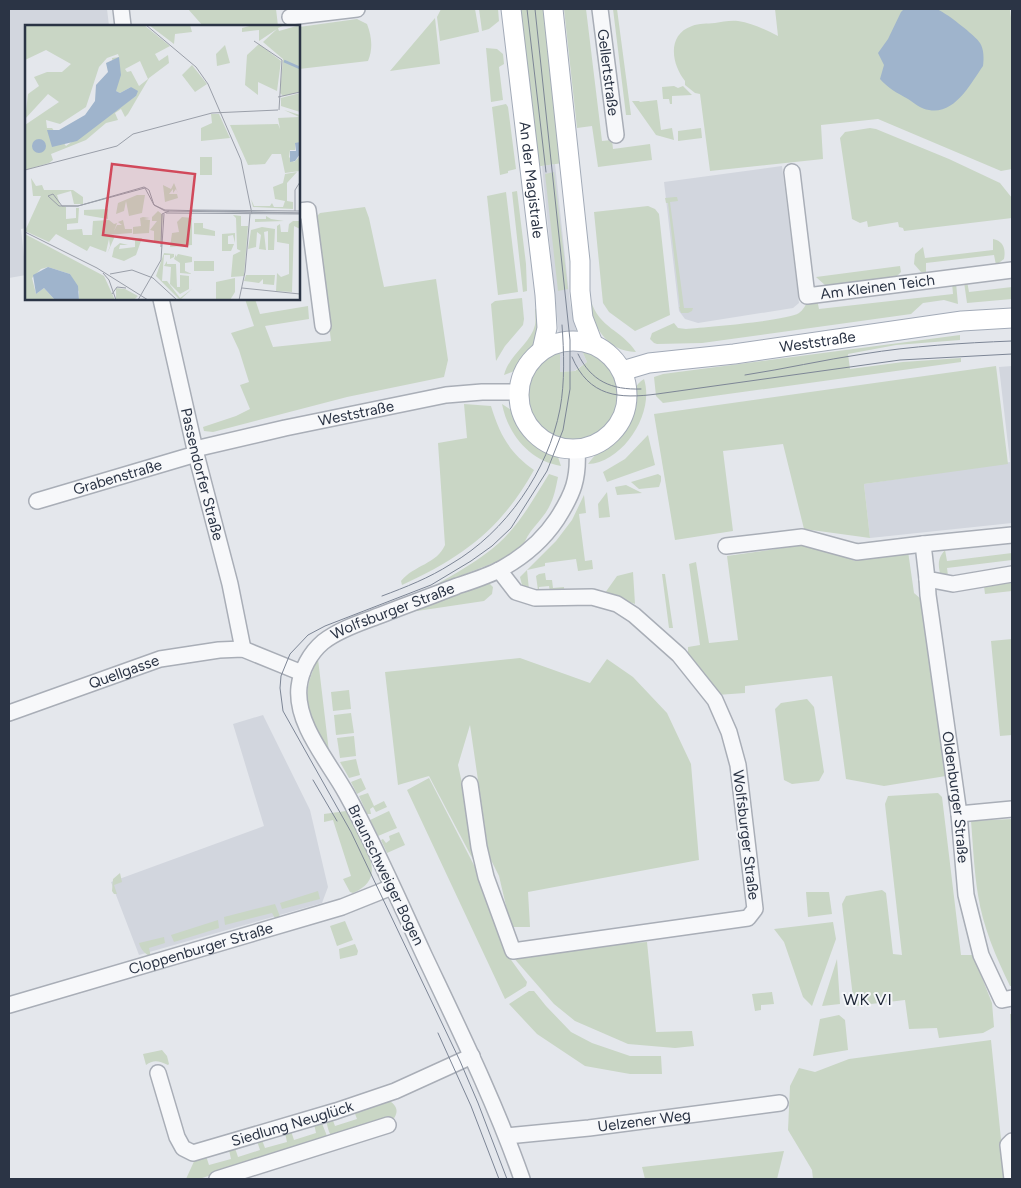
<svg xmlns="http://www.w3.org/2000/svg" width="1021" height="1188" font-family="Figtree,sans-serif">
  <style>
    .built { fill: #d2d6de }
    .green { fill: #c9d6c5 }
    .water { fill: #9fb4cc }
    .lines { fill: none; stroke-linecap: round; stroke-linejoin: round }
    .minor-casing { stroke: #a9aeb7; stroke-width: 18 }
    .major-casing { stroke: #a3abb8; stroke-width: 21 }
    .minor { stroke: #f7f8fa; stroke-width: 15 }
    .major { stroke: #fff; stroke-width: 19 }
    .tram { stroke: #7d8696; stroke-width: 1 }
    .labels { text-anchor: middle; stroke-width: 4; stroke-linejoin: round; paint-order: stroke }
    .street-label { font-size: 15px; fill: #2b3445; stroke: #f4f6f9 }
    .neighbourhood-label { font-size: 16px; letter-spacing: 1px; fill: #1d2536; stroke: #f4f6f9 }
    .inset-river { fill: none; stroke: #9fb4cc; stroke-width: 2.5 }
    .inset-road { fill: none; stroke: #9a9fa9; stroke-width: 1 }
    .view { fill: #d1495b; fill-opacity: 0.15; stroke: #d1495b; stroke-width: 2.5 }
    .inset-edge { fill: none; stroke: #2b3445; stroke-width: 2.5 }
  </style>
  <rect width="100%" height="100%" fill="#e4e7ec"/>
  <!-- built -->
  <path class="built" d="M9,9H107L109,26H26V228L21,229L26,275L9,278Z
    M555,164L570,303L577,335L559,336L542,166Z
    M782,166L799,303L793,308L698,323L685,319L679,311L664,182Z
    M580,346L587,362L574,371L560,372V348Z
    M1012,366V523L870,538L864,484L1010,462L999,367Z
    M263,715L310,810L328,887L322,903L139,955L111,882L264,826L233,724Z"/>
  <!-- green -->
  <path class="green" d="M188,9H276L278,26H203Z
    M441,9H475L479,32L440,41L437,17Z
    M479,9H498L499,21L489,29L482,31Z
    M516,9H545L563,163L534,167Z
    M564,9H586L602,141L612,140L613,149L650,144L652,160L598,167L592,126L577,128Z
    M613,9H617L631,115H626Z
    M775,9H1010L1012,27V169L1001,171L878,119L821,125L823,159L710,171L700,94L695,93L685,85V81C672,65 666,35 692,26C699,23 707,24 715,23C722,22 730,20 738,21C752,23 766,30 778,36Z
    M435,18L440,64L390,71Z
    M357,19L367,24C372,37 373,49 368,61L299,69V27Z
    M486,48L497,49L503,54L504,64L499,67L503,100L491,102Z
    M674,86L678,88L683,86L692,95L672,96V104H670L669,99H663L662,87Z
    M657,100L661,130L672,128L674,140L656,135L632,101H639L640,102Z
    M506,104L508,107L516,169L508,171V173L500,175L492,107Z
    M701,128L702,138L678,141V131Z
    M870,128L876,129L949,159L1000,183L1012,198V218L904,231L903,228L899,227L898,222L868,227L867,221L860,223L852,219L840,138L845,132Z
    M554,172L568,289L558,291L545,174Z
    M517,191L526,264L527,291L523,292L512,192Z
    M506,192L518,292L498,295L487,196Z
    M675,197H677L678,201L670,202L684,308H693L692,311L688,313H681L679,307H680L668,203H666L665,198Z
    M648,206L655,209L659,214L670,315L635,331L609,312L603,303L594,212Z
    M365,207L369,218L384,287L436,279L448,360L444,377L347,397L213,432L204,431L203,427L236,416L250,409L240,385L249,382L239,350L231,333L254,326L245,299H255L260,314L308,306L309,319L265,326L273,347L331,341L316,217L320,213Z
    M993,239C1003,241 1006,248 1004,259L996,265L994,255L926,263V273L921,272L914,264L915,254L923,247L925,258L993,250Z
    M900,266L901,272L894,279L826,286L816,277Z
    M967,281L969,292L1012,287V299L967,303L964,282Z
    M952,283H956L958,304L944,300L923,303L911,314L702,343L657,344L654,343L650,339L652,333L674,323L678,328L686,329C706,327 786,321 799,313C803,310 806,305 808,300L817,299L819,309L953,294Z
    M522,298L524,319L523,325L505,346L496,361L491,304L495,301Z
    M591,301C599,328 622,330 636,352C605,351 596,327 586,302Z
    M542,307L539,341L517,370L504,375C509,355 531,343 535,325C536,320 535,314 535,309Z
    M960,335V340L896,345L848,354L850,369L903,362L961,358V362L663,403L656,396L654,377L663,374Z
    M580,346C610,355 627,383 616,414C599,462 527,445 525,396C524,387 526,379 531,371C539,360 547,351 560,348V372L575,371L587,362Z
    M996,366L1008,464L864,484L870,538L804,529L783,444L723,451L733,531L675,540L654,414Z
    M644,379C655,412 624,462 588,464C599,448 618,438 627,421C635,404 627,390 644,379Z
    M464,404L491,406C500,435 509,452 534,470C501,529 463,557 402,585L401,581C414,565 437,564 445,545L438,443L467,438Z
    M502,404L511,410L536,441L557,454L561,466C530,461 508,435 502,404Z
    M648,435L655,465L607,482L603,472L625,459Z
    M549,474L558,477C556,487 554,498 549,507C542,521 527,531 523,547L496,562L434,586C456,573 480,560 499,543C520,524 534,498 549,474Z
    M658,474L661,476V481L659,487L639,489L631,482Z
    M626,485L642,493L617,495L615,487Z
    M607,492L610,517L599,518L598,504Z
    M584,495L586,513L579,514L585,561L592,560L593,569L578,571L576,559L545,563V566L527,570L529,590L522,585L520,577L556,541L572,520Z
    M811,544L855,561L908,551L914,593L921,599L946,776L884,786L846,779L832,676L745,686V693L717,695L688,654V647L700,645L689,564L696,562L709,643L738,640L727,556Z
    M945,550L947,561L1012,553V560L947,568L948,576L940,573C938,564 938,558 945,550Z
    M633,572L635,604L605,593L617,576Z
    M545,573L546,580H552L553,588L564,587V591L550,592L549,586L539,587V590H538L536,576L539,574Z
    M662,574H665L673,628H669Z
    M1012,582V591L985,594L984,586Z
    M479,584H490L493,587L492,594L484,601L417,611L416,608Z
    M1012,639V735L1000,736L991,641Z
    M520,658L590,683L607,659L633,677L667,713L691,764L699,860L528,892L530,927H511L499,876L489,856L470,725L458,765L481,870L513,951L647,942L656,1032L692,1031L694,1046L675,1048L628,1044L575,1021L554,1004L512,956L479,871L429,776L398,785L385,672Z
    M318,659L329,752C308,715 298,700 318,659Z
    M349,690L351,709L333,711L331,692Z
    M807,699L814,707L824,772L819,781L792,784L784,780L775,709L781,703Z
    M351,713L354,733L336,735L334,715Z
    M354,736L356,756L340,758L337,738Z
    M356,759L360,775L349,778L340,762Z
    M361,778L366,789L357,794L351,782Z
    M429,778L478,873L509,957L527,982L526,986L505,999L407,790Z
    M368,793L374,806L384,801L387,807L376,812L373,807L370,809L371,814H367L359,796Z
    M938,793L942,797L961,955H973L992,1003L994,1027L983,1033L939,1038L937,1028L909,1029L905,1000L854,1006L842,904L846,896L882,890L886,893L893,954L902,955L885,804L888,796Z
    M346,811C353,820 358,831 363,841C373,863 380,881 353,893L350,892L343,879L351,876L333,820L324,822V814Z
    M389,811L397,828L378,836L370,820Z
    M1012,819V986H1010C996,957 983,927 978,895C974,870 973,845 971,821Z
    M399,832L405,845L387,853L381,840L383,839L386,843L390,840L389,836Z
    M120,873L122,882L114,885L117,894H114L112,891L113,879Z
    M318,891L320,899L282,909L280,903Z
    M806,892H829L832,914L808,917Z
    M275,904L281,919L276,920L272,913L225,925L224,917Z
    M218,920L219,928L174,942L171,935Z
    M345,921L353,940L337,946L330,926Z
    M833,922L836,939L812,1006L803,997L784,942L774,929Z
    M164,937L165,943L149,948L151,957C145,954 141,950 139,943Z
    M355,944L358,951L357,955L340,959L339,949Z
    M837,959L840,1004L822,1006Z
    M529,991H534L546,1006L571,1032L592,1043L630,1056H661L662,1074H630L585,1066L537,1034L509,1004Z
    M772,992L774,1004L761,1005V1010L755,1011L752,994Z
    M1010,1014H1012V1098Z
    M839,1015L845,1020L848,1050L813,1056L820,1019Z
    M991,1040L1005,1179H813L812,1170L788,1130L790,1086L799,1068L815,1072L849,1059Z
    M162,1050L167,1056L169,1064L168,1065C159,1061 154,1059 146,1065L143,1054Z
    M387,1100C397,1104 400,1112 392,1121L332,1137C329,1133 326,1124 327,1119L332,1118L335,1126L357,1119L354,1111Z
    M321,1121L327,1136L326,1139L199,1179H186L196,1157L206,1156L209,1165L231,1159L229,1150L235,1148L238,1157L260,1150L257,1141L262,1140L265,1148L287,1142L285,1133L291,1131L294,1140L316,1133L314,1124Z
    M784,1151L777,1179H645L642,1167Z"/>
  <!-- water -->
  <path class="water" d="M904,9C914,9 927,7 936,9C943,10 977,37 980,43C984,49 984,59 983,66C971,83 955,115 929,110C921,109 914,103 908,99C897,93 888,88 880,79L884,65L878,53L888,39L901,12Z"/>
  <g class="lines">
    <!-- minor casing -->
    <g class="minor-casing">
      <g id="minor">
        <path d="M121,9L123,26"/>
        <path id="s1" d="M600,9L616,135"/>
        <path d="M290,17L357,9"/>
        <path id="s2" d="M792,172L807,296L1012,270"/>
        <path d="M299,211L308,210L323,326"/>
        <path id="s3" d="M161,299L196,454L230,584L243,649"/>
        <path id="s4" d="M195,449L285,428L446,395L482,392H519"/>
        <path id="s5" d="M37,501L196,454"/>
        <path d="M1012,535L923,544L927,579L953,584L1012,574"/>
        <path d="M726,546L802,537L857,552L923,544"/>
        <path id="s6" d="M927,579L928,595L959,814L966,895L981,955L1002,1000L1012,998"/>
        <path id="s7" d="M9,713L160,659L219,650L243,649L302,673"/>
        <path d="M470,784L479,847L486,877L513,951L748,918L755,909L738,765L729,732L715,700L679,655L634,615L617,604L592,597L535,598L516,592L499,570"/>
        <path d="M959,814L1012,809"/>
        <path id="s8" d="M9,1005L342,907L392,887"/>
        <path id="s9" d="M158,1073L177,1137L183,1148L193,1153L336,1111L395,1091L472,1056"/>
        <path id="s10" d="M507,1136L589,1128L780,1103"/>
        <path d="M217,1179L388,1125"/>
        <path id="s11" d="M522,1179C495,1102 459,1029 424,955C399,901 375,845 346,793C329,762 295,724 299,687C301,670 310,653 323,642C337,631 356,624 373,618C401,607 429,597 457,586C472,581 488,576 501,569C523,557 543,540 557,519C573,494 579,479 577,449"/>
        <path d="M1012,1179L1008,1145L1012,1141"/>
      </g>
    </g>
    <!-- major casing -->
    <g class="major-casing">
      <g id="major">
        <path id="s12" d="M511,9L545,295L547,328L542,350"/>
        <path d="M553,9L580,261V291L583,318L593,344"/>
        <circle cx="573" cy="395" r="54"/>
        <path id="s13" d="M622,371L649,363L734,354L962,321L1012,318"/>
      </g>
    </g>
    <!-- minor -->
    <use href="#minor" class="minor"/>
    <!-- major -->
    <use href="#major" class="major"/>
    <!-- tram -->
    <path class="tram" d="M527,9L546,172
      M578,354C591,381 611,390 641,389
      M572,357C589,397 619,399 657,394L900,360L1012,354
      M745,375C784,369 823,360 863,354C912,346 962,343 1012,341
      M382,596C406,587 429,578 451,564C506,532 548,471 560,409C565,382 564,352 562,325
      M313,780L337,821
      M438,1033L471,1106L499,1179
      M507,1179L478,1103L460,1061L351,832L283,711L280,688L281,676L290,654L308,635L325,626L431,585L471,561L492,546L511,528L547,471L563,430L570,389V340L535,9"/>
  </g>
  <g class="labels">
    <!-- street labels -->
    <g class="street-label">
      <text dy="5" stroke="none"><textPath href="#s1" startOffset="64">Gellertstraße</textPath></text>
      <text dy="5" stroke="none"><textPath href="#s12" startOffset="172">An der Magistrale</textPath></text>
      <text dy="5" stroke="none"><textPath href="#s2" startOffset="196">Am Kleinen Teich</textPath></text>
      <text dy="5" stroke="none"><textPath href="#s13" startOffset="198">Weststraße</textPath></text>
      <text dy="5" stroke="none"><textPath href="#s4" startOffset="165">Weststraße</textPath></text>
      <text dy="5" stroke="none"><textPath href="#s3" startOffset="180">Passendorfer Straße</textPath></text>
      <text dy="5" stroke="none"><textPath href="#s5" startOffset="84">Grabenstraße</textPath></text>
      <text dy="5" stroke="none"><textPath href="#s11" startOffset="671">Wolfsburger Straße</textPath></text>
      <text dy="5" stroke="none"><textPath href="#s7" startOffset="122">Quellgasse</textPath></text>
      <text dy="5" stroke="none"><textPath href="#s6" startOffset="220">Oldenburger Straße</textPath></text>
      <text transform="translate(746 835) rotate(83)" y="5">Wolfsburger Straße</text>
      <text transform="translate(386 875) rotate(64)" y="5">Braunschweiger Bogen</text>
      <text dy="5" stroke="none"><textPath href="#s8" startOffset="200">Cloppenburger Straße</textPath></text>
      <text dy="5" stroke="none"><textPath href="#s10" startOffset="138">Uelzener Weg</textPath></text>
      <text dy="5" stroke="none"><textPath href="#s9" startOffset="194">Siedlung Neuglück</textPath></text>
    </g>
    <!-- neighbourhood labels -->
    <g class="neighbourhood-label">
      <text x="868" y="1005">WK VI</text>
    </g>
  </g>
  <!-- overview -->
  <g transform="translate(25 25)">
    <rect width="275" height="275" fill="#e4e7ec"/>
    <path d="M0,0H119L145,21L130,29L134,36L143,30L144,38L124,53L103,89L100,92L96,84L90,88L93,95L81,98L61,115L26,129L28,135L24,138L0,145V100L34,77L23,69L0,94L3,69L14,61L9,52L22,47H37L46,39L21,25L0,35ZM93,29L94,32L87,33L91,66L95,68L106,62L111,71L41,121L27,103H22L21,95L35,99L61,82L74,42L82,33ZM115,36L123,54L114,61L106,46L102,47L100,44ZM124,0H165L167,7L150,9L149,19ZM228,0H260L253,3L254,6L275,0V67L258,71L255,68L258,34L238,17L252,4L234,16V5L217,7V3ZM234,19L256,36L252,66L233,57V70L220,60L222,30ZM200,20L205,38L192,41L191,29ZM167,40L182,59L170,67L157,50ZM275,68V87L256,81V73ZM259,85L275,90V117L270,119V125H265L264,132L269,137L275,131V146L260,148L256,129H247L240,139L223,140L205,100L253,99L255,104L253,93L274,92ZM186,89H194L205,113L176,116V103L187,98ZM175,132H187V150H175ZM272,147L262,158V176L268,177V184L228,182L226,174L229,181H245L247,178L249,182H258L260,176L250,174L248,162L258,158L260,149ZM6,153L11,161L17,160L19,165H48L58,172V179H49L46,166L32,170L35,180L41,182V194L51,193V183H54L53,198L42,199V205L57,204L58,210H67L68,196L84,195L89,199L92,198L89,206L92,200H97L93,197L98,195L100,204H107V208L81,210L90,211L82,229L85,221L84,214L81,227L65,221L62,226L31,209L24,217L0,206L16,171H8ZM149,158L153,168L151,164L148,168V164L144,169H152L153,173L140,177L138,160L146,164ZM112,170H120L117,188L104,191L101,176L99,186L91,189L93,178ZM83,184V194L59,190V185ZM133,186L138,190L136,216H129V206L125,205L132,196H127V192ZM208,190L216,191V201H223L219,251L206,252L208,230L216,226L212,224L211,193ZM241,191L246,194L259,196L230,197V194H241ZM118,192L125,193L119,194L125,195L124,208L108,209V202L116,201L115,193ZM157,192L167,193V220L145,222L147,208L154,207L152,197ZM268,196H275V204L269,201L267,267L251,266L252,248L256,252L264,249V219L252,217V201L255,199L256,207H263L264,199ZM169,198H178V203L190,206V211L169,209ZM237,202L250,204L249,225H243V206L239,207L241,225L234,224L236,210L232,207L231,222L223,224L226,205ZM210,208V218L208,210L203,211V219H209L206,226H197V209ZM0,209L79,251L90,275H54V267L45,249L23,242L16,244L7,253L11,269L19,263L30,275H0ZM110,213H117L111,230L99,236L87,232L89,223L95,218L103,220H95L94,224L110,222ZM139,228L149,229V232L145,234V230H139L137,256H142L155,273L167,264L155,275L131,251ZM151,229V232L153,229L167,232V237L160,238V246L167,249L155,248V238L149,234ZM142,236V239H151L152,262H155V250L164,251V264L155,269L145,259L146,242L139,241ZM169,236H189V246H169ZM221,250H250L249,260L238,259V254L234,258L219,256ZM210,253V267L205,275H191V257ZM91,263L100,264L113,271L109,275H91Z" fill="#c9d6c5" fill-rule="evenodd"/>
    <path d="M94,32L96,50L91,66L95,68L106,62L113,66L111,71L52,116L27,122L22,105H34L60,90L70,76L71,60L83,47L81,38ZM7 121a7 7 0 1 1 14 0a7 7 0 1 1-14 0ZM275,117V129L270,136L265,137V126H271L270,118ZM23,242L45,249L53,261L54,275H30L19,263L11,269L8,250Z" fill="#9fb4cc"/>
    <path class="inset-river" d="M259,36L275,43"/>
    <path class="inset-road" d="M121,0L171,42L183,59L216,135L227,189M229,16L257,35L254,85M253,72L275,67M0,145L92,121L108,109L187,88L253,85M165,185L275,186M270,186V165L275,157M141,188L275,189M275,188L140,185L129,180L124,165L121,163L119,162L53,181H37L28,169L23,171L34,181H53L120,163L129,180L140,186L275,188M0,207L72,243L123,275M136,222L137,189L144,186M78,248L84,255L91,275M85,249L107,245L128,253M128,253L152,275M217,263L275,269M87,269L92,262L101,263M113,275L136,235L139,189M214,275L220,247L225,189"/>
    <path class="view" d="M87,139L170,149L162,221L78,210Z"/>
    <rect width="275" height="275" class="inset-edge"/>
  </g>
  <!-- border -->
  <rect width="1021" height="1188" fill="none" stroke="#2b3445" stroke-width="20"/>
</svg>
